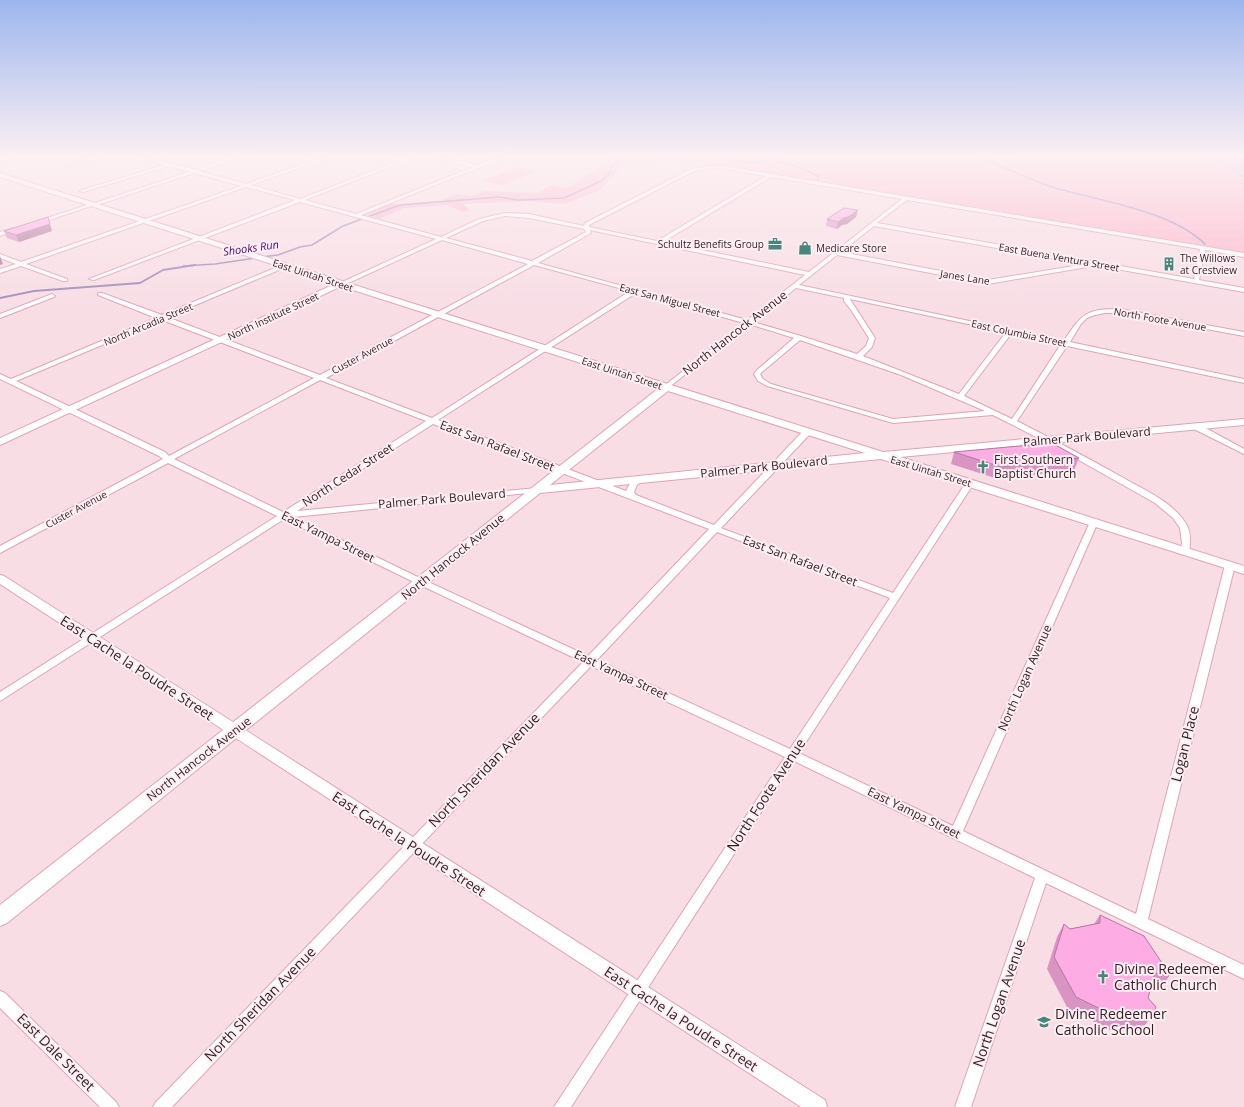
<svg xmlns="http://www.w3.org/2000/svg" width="1244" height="1107" font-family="'Open Sans',sans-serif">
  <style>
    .green { fill: #fcb6cc }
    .water { fill: #ccb8f7; stroke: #9f8ab8 }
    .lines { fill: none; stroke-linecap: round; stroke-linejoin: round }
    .stream-far1 { stroke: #9f8ab8; stroke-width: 1.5 }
    .stream { stroke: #9f8ab8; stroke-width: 2 }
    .minor-casing { stroke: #e1a3b6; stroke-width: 2 }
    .tertiary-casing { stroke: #e1a3b6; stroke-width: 2 }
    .secondary-casing { stroke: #e1a3b6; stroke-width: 2 }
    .minor { fill: #fff; fill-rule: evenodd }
    .tertiary { fill: #fff; fill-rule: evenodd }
    .secondary { fill: #fff; fill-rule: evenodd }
    .wall { fill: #da94c4 }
    .shaded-wall { fill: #b178a0 }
    .building { fill: #fdace4; stroke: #b178a0 }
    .labels { text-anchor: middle; stroke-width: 4; stroke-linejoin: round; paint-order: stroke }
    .far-poi-label { font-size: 10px; fill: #351d25; stroke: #fceff3; text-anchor: start }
    .far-street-label { font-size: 10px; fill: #351d25; stroke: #fceff3 }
    .far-water-label { font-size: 11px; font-style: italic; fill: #470383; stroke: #fceff3 }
    .street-label { font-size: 12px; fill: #351d25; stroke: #fceff3 }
    .poi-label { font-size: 12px; fill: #351d25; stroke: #fceff3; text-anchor: start }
    .near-street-label { font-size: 14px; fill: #351d25; stroke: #fceff3 }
    .near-poi-label { font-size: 14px; fill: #351d25; stroke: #fceff3; text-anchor: start }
  </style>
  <rect width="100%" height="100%" fill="#f8dde5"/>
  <!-- green -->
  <path class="green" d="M613,158H1244V254L693,161L666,160L631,163L621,168L599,191L564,204L525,201L463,204L469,210L464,212L447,205L404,208L379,219L366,214L392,203L397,204L438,201L458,194L473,196L484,191L538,193L551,185L566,189Z
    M515,167L536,171L504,185L483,181Z"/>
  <!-- water -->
  <path class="water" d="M1206,158H1244V177L1222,163Z"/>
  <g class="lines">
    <!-- stream-far1 -->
    <path class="stream-far1" d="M648,158H693
      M712,158L757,163L784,158
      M981,158C1004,167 1026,178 1049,186C1096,201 1169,209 1205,244
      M777,162C792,164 805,169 818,176V180
      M262,257L278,255L300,247L312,245L343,226L400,205L499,197L518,200L564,198L601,181L611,172L610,169L613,165L625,158
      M183,266L215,264L256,258"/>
    <!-- stream -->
    <path class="stream" d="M0,298L34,291L140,283L163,270L195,265"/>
    <!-- minor casing -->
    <g class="minor-casing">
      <path id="minor" d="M4,158H12L0,162V160Z
        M93,158H101L69,167L67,166Z
        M143,158H151L246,184L320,158H327L251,185L300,199L406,158H413L305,200L356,214L473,167L436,158H445L477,165L496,158H503L361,215L441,237L479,219L505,213L529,214L584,226L585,223L691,169L712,166L728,167L771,174L1244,253V257L1205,250L1199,280L1244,288V292L1089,264V266L1087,267L988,284L837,255L799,285L1064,341C1082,313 1086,309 1120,309L1244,332V336L1120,313H1105L1095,315L1087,318L1081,324L1070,342L1244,379V383L1067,346L1017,421C1052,439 1086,457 1120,476C1142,489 1170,500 1185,522C1191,531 1191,540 1189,551L1185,554L1181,551L1182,543L1180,528L1173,518L1155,503L1052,445L993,415L893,423L767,386L758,381L754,374L757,370L794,338L749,324L668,388H664V386L744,323L636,293L438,420L626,491C629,485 632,477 641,479L642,481L637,485L634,492L636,495L714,525L804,430H810V434L721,528L893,593L967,481H973L974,483L799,753L953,826L1090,522L1091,520H1097L1098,522L963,831L1136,914L1225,565L1230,562L1233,563L1235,565L1148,919L1244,965V979L1046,883L971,1107H955L1035,878L794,761L571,1107H554L785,757L591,666L172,1107H153L156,1102L583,662L418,584L284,519L0,701V692L277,516L168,463L0,553V546L163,459L159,456L0,379V374L11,379L156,318L98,295V293H102L162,315L282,265H286V267L167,317L320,375L528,264L442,240L344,285H340V283L436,239L300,202L94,280L89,279L295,200L246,187L26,264L67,279V281H63L21,266L0,273V269L16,264L0,258V254L21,262L241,186L169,166L83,192L79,191L164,165ZM712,168L728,169L766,176L657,241L589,227V225L694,171ZM771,177L902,199L809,272L663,242ZM907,200L1200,249L1194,279L877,223ZM505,216L529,218L584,229L586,232L532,261L446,238L483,221ZM874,226L1086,264L988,280L841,252ZM590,230L805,275L747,320L538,263L591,233ZM534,265L630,291L432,418L326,378ZM796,288L844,298V301L851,310L869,338L866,346L857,354L801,336L753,322ZM850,299L1006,332L959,394L863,356L872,347L875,338ZM162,320L314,378L169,456L165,452L16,381ZM1011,334L1061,344L1012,419L964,396ZM800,340L901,375L985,411L893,419L771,384L763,379L760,374L762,372ZM320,380L426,421L283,512L174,459ZM433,424L709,529L588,656L424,580L294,517L537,492L541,490L537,488L297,511ZM717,532L890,598L790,749L597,660Z
        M90,204L94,205L40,223L35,222Z
        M14,228L19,229L0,236V232Z
        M52,294L55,296L54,297L0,318V314Z
        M1194,425H1200L1244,449V454L1194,429Z
        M0,991L5,993L116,1102L119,1107H100L0,1008Z"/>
    </g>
    <!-- tertiary casing -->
    <g class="tertiary-casing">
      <path id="tertiary" d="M231,158H239L94,206L89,205Z
        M339,282H345L346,284L0,445V438Z
        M0,575L4,576L825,1100L827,1107H801L0,584Z"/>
    </g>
    <!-- secondary casing -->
    <g class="secondary-casing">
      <path id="secondary" d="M0,173L883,452L1244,419V425L900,457L1244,566V574L881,459L540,493L7,923L0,926V905L659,388L0,177ZM668,391L865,453L550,485Z"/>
    </g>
    <!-- minor -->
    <use href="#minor" class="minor"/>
    <!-- tertiary -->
    <use href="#tertiary" class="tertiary"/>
    <!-- secondary -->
    <use href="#secondary" class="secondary"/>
  </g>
  <!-- wall -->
  <path class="wall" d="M858,210L856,217L847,224L842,225L837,229L826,226L827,219Z
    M4,231H52L19,242L7,238Z
    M954,452L1079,458L1074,470L998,479L951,464Z
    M1100,915L1170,975L1161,988L1151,986L1148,998L1154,1013L1145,1025L1112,1031L1068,1009L1047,969L1057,937L1064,924L1070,929L1094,924Z"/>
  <!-- shaded-wall -->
  <path class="shaded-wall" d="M858,210L856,217L847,224L842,225L837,229L838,222L843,218Z
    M48,217L52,231L19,242L16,235Z
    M0,256L3,264L0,265Z"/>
  <!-- building -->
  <path class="building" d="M844,208L858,210L848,217L843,218L838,222L827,219Z
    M48,217L50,224L16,235L4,231Z
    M1052,443L1079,458L1001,467L954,452Z
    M1100,915L1144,936L1170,975L1155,973L1148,998L1156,1007L1154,1013L1121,1019L1076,997L1054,957L1064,924L1070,929L1100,923Z"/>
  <!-- sky -->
  <linearGradient id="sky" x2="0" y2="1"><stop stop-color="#9db6ee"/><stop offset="0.5" stop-color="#fcf0f3"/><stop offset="1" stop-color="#fcf0f3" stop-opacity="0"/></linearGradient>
  <rect width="1244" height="313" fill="url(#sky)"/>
  <!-- icons -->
  <defs>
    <g id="office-bare" transform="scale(1.08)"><path d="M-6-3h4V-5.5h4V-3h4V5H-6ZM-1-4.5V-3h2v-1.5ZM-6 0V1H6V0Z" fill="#45877a" stroke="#fceff3" stroke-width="2.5" paint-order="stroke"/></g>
    <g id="shop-bare" transform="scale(1.08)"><path d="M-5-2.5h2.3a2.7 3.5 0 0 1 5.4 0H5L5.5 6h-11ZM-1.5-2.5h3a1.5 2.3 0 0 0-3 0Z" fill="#45877a" stroke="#fceff3" stroke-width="2.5" paint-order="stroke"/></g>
    <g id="building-bare" transform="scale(1.08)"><path d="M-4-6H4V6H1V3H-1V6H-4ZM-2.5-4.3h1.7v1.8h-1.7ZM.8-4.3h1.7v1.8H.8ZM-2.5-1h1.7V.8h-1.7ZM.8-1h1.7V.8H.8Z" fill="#45877a" stroke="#fceff3" stroke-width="2.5" paint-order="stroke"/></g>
    <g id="church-bare" transform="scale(1.08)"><path d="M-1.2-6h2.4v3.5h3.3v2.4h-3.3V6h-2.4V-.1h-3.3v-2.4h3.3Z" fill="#45877a" stroke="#fceff3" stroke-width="2.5" paint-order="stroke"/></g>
    <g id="school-bare" transform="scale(1.08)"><path d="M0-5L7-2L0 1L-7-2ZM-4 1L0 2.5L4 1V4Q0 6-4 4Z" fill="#45877a" stroke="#fceff3" stroke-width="2.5" paint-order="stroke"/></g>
  </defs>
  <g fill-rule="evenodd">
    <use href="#office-bare" x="775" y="244"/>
    <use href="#shop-bare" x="805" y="248"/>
    <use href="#building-bare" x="1169" y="264"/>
    <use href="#church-bare" x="983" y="467"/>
    <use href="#church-bare" x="1103" y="977"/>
    <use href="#school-bare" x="1044" y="1022"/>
  </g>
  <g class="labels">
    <!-- far-poi labels -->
    <g class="far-poi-label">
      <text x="764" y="248" text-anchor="end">Schultz Benefits Group</text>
      <text x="816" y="252">Medicare Store</text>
      <text x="1180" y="262">The Willows<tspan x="1180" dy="12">at Crestview</tspan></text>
    </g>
    <!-- far-street labels -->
    <g class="far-street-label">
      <text transform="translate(1059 257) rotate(10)" y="4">East Buena Ventura Street</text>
      <text transform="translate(313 275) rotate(18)" y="4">East Uintah Street</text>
      <text transform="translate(965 277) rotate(9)" y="4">Janes Lane</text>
      <text transform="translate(670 300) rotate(15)" y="4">East San Miguel Street</text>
      <text transform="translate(273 316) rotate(-25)" y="4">North Institute Street</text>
      <text transform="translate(1160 319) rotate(10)" y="4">North Foote Avenue</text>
      <text transform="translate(148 324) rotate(-23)" y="4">North Arcadia Street</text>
      <text transform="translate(1019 333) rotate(12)" y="4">East Columbia Street</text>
      <text transform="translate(362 355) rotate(-28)" y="4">Custer Avenue</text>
      <text transform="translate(622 373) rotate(18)" y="4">East Uintah Street</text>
      <text transform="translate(931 471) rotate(17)" y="4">East Uintah Street</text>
      <text transform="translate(76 509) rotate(-28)" y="4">Custer Avenue</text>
    </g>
    <!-- far-water labels -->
    <g class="far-water-label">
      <text transform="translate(251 248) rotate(-8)" y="4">Shooks Run</text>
    </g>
    <!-- street labels -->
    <g class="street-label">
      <text transform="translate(735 333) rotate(-38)" y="4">North Hancock Avenue</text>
      <text transform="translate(1087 437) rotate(-5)" y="4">Palmer Park Boulevard</text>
      <text transform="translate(497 446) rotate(21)" y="4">East San Rafael Street</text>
      <text transform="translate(764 467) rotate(-6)" y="4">Palmer Park Boulevard</text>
      <text transform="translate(348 475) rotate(-33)" y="4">North Cedar Street</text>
      <text transform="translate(442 499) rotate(-5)" y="4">Palmer Park Boulevard</text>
      <text transform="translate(328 537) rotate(26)" y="4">East Yampa Street</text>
      <text transform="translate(453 557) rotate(-39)" y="4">North Hancock Avenue</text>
      <text transform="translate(800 561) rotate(21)" y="4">East San Rafael Street</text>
      <text transform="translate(621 675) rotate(25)" y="4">East Yampa Street</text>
      <text transform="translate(1025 678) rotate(-66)" y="4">North Logan Avenue</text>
      <text transform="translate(199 759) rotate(-38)" y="4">North Hancock Avenue</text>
      <text transform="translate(914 813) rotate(26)" y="4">East Yampa Street</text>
    </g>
    <!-- poi labels -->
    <g class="poi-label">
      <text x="994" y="464">First Southern<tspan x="994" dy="14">Baptist Church</tspan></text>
    </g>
    <!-- near-street labels -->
    <g class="near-street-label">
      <text transform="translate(137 668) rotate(33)" y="5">East Cache la Poudre Street</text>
      <text transform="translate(1185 744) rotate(-76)" y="5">Logan Place</text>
      <text transform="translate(484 770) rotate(-46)" y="5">North Sheridan Avenue</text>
      <text transform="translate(766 795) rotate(-57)" y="5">North Foote Avenue</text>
      <text transform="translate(409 844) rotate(33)" y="5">East Cache la Poudre Street</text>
      <text transform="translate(999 1003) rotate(-71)" y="5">North Logan Avenue</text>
      <text transform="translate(260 1004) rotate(-46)" y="5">North Sheridan Avenue</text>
      <text transform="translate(681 1019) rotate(33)" y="5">East Cache la Poudre Street</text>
      <text transform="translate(56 1052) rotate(45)" y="5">East Dale Street</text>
    </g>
    <!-- near-poi labels -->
    <g class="near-poi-label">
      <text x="1114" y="974">Divine Redeemer<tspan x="1114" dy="16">Catholic Church</tspan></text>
      <text x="1055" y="1019">Divine Redeemer<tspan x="1055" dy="16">Catholic School</tspan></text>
    </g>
  </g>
</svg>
